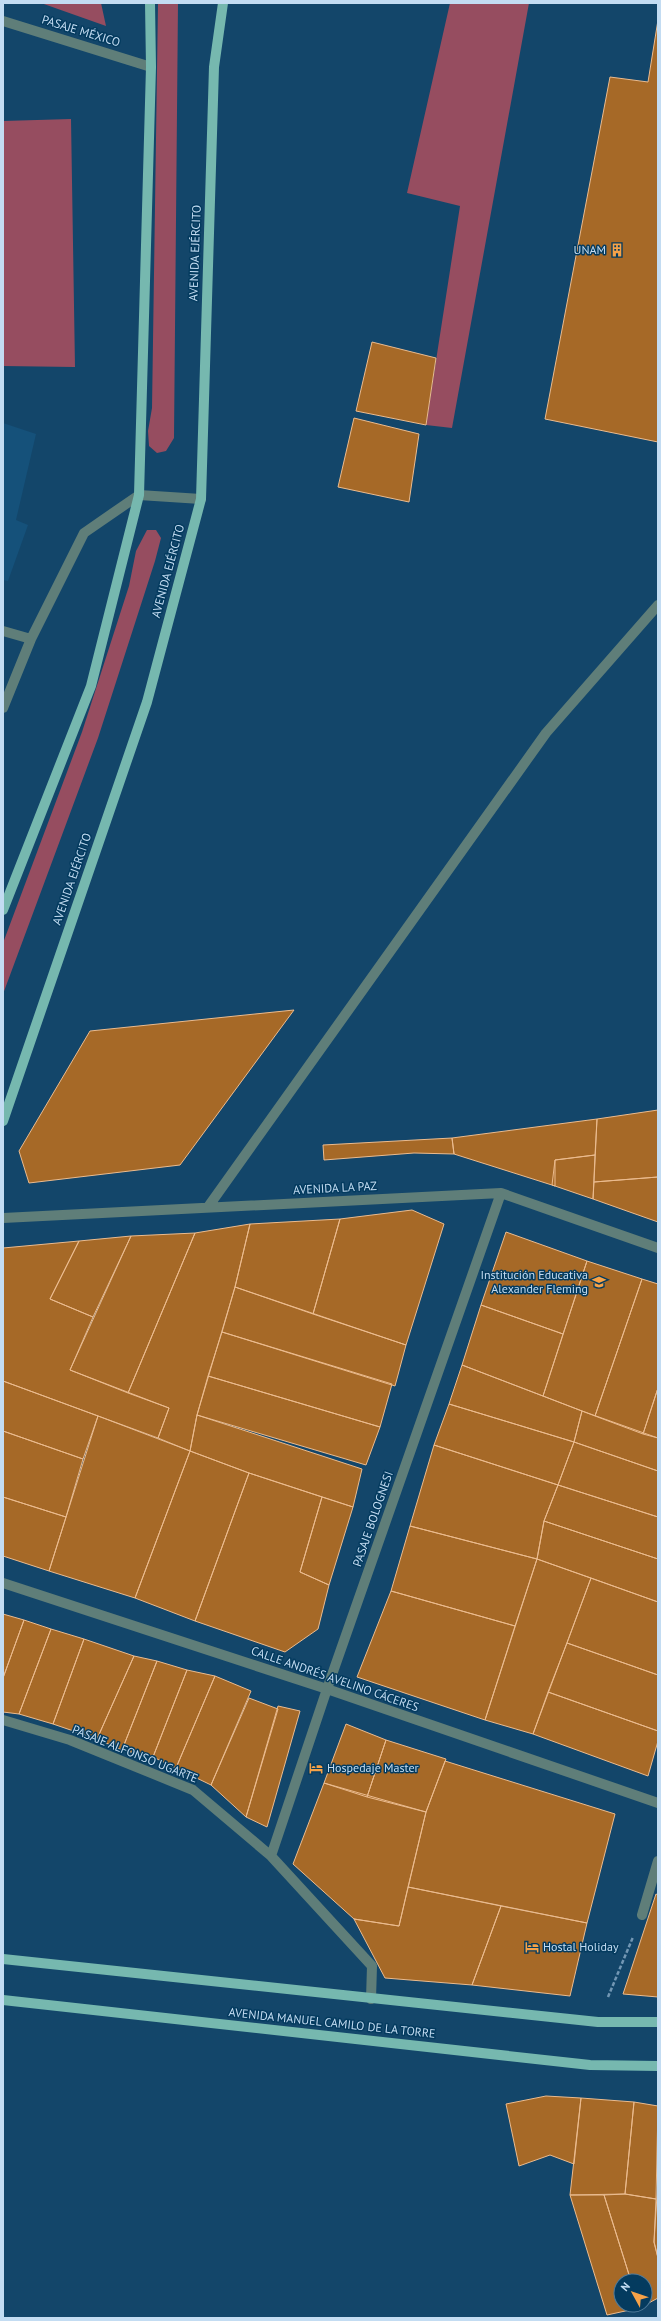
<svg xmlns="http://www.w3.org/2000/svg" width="661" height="2321" font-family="'PT Sans',sans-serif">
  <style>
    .built { fill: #15517a }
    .green { fill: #964d60 }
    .building { fill: #a66927; stroke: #ebbb8e }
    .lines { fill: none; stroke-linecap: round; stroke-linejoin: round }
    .path { stroke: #7297b4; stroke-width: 2.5; stroke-dasharray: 4 2; stroke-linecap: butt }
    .minor { stroke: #5f7e79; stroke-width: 10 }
    .major { stroke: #76b8af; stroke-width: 10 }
    .labels { text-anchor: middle; stroke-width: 3; stroke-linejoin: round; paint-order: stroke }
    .street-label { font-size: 12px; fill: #c3dcf2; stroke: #043b5f }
    .poi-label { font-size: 12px; fill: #c3dcf2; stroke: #043b5f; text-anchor: end }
  </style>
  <rect width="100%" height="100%" fill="#13466a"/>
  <!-- built -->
  <path class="built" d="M3,423L36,434L16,520L28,525L8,581L3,580Z"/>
  <!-- green -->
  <path class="green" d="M41,3H101L106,26Z
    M158,3H178L174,438L166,451L157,453L149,446L148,431L152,408Z
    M450,3H529L452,428L426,425L460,206L407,193Z
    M71,119L75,367L3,366V121Z
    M147,530H156L161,538L155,561L98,738L3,994V943L82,732L129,586L136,551Z"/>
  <!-- building -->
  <path class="building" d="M658,20V442L545,419L610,77L648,82Z
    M372,342L436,358L426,425L356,411Z
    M354,418L419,434L409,502L338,487Z
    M294,1010L180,1165L29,1183L19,1151L90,1031Z
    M658,1110V1177L594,1182L597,1119Z
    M597,1119L595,1155L555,1160V1186L454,1154L452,1138Z
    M452,1138L454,1154L414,1153L324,1160L323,1145Z
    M595,1155L593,1199L552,1185L555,1160Z
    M658,1177V1222L593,1199L594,1182Z
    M412,1210L444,1224L406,1345L313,1314L340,1219Z
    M340,1219L313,1314L235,1287L250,1224Z
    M250,1224L235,1287L197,1415L190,1451L158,1438L169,1408L128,1393L195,1233Z
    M506,1232L587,1261L563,1334L481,1305Z
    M195,1233L128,1393L70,1370L131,1236Z
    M131,1236L93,1317L50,1299L79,1241Z
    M79,1241L50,1299L93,1317L70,1370L169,1408L158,1438L3,1381V1248Z
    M587,1261L642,1279L595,1416L543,1396Z
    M642,1279L658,1284V1388L643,1434L595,1416Z
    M235,1287L406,1345L395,1386L222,1332Z
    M481,1305L563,1334L543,1396L462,1365Z
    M222,1332L392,1384L380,1427L208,1376Z
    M462,1365L582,1411L574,1442L449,1404Z
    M208,1376L380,1427L366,1465L197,1415Z
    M3,1381L98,1416L83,1459L3,1431Z
    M658,1388V1438L643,1434Z
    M449,1404L574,1442L558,1485L434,1445Z
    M582,1411L658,1438V1471L574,1442Z
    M197,1415L362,1469L353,1507L249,1473L190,1451Z
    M98,1416L190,1451L135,1598L49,1571Z
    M3,1431L83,1459L66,1517L3,1497Z
    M574,1442L658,1471V1517L558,1485Z
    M434,1445L558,1485L544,1521L537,1559L410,1526Z
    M190,1451L249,1473L195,1621L135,1598Z
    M249,1473L322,1497L300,1572L329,1585L318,1629L285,1652L195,1621Z
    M558,1485L658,1517V1559L544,1521Z
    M3,1497L66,1517L49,1571L3,1556Z
    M322,1497L353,1507L329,1585L300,1572Z
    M544,1521L658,1559V1602L537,1559Z
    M410,1526L537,1559L515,1626L391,1591Z
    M537,1559L591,1578L533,1734L485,1720Z
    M591,1578L658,1602V1675L567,1643Z
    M391,1591L515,1626L485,1720L357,1677Z
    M3,1614L24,1620L3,1678Z
    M24,1620L51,1629L19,1714L3,1712V1678Z
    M51,1629L84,1639L53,1724L19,1714Z
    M84,1639L134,1656L97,1739L53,1724Z
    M567,1643L658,1675V1731L548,1692Z
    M134,1656L157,1661L122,1750L97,1739Z
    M157,1661L187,1670L153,1757L122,1750Z
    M187,1670L215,1676L176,1768L153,1757Z
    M215,1676L251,1691L211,1785L176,1768Z
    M548,1692L658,1731V1741L648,1776L533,1734Z
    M249,1698L278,1709L246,1817L211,1785Z
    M278,1706L300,1711L267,1827L246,1817Z
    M346,1724L386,1740L367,1797L324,1783Z
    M386,1740L446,1759L426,1812L367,1797Z
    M445,1761L615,1814L587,1923L408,1887L426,1812Z
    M324,1783L426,1812L399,1926L354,1919L293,1864Z
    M408,1887L501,1906L472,1985L385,1978L354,1919L399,1926Z
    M656,1894L658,1895V1997L623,1994Z
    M501,1906L587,1923L570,1996L472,1985Z
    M546,2096L581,2098L574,2164L550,2155L519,2166L506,2104Z
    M581,2098L634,2102L625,2194L570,2195Z
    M634,2102L658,2106L656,2199L625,2194Z
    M658,2179V2258L654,2242Z
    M625,2194L656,2199L654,2242L658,2258V2298L645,2305V2281H631L604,2195Z
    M570,2195H604L631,2281H621V2305H638L639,2308L607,2315Z"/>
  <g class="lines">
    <!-- path -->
    <path class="path" d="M608,1997L633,1937"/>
    <!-- minor -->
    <path class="minor" d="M3,21L151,67
      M3,631L31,639L84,533L139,495L201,499
      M3,708L31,639
      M208,1207L546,733L658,605
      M3,1218L501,1193L658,1248
      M3,1583L327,1689L658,1803
      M3,1720L70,1740L193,1790L271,1856L372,1966L371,1999
      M271,1856L327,1689L501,1193
      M642,1915L658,1861"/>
    <!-- major -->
    <path class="major" d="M3,910L91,686L139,495L151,67L150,3
      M3,1121L147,702L201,499L214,67L223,3
      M3,1959L598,2022H658
      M3,2000L590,2065L658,2066"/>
  </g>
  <!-- icons -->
  <defs>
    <g id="building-bare" transform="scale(1.08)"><path d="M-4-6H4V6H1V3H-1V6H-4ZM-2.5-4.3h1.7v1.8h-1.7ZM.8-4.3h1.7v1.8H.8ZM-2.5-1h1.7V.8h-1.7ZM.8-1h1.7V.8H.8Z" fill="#f6a248" stroke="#043b5f" stroke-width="2.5" paint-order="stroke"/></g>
    <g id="school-bare" transform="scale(1.08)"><path d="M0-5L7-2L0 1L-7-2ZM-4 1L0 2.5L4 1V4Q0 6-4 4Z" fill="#f6a248" stroke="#043b5f" stroke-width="2.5" paint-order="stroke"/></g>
    <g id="hotel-bare" transform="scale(1.08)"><path d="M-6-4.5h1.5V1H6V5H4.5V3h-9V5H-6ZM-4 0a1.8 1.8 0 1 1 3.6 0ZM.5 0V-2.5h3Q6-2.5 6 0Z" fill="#f6a248" stroke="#043b5f" stroke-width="2.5" paint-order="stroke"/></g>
  </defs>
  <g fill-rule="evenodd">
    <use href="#building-bare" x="617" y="250"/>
    <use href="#school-bare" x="599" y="1282"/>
    <use href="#hotel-bare" x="316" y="1768"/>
    <use href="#hotel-bare" x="532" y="1947"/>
  </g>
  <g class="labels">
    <!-- street labels -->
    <g class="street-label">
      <text transform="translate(81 31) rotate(17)" y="4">PASAJE MÉXICO</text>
      <text transform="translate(195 253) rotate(-88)" y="4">AVENIDA EJÉRCITO</text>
      <text transform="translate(168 571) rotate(-75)" y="4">AVENIDA EJÉRCITO</text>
      <text transform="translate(72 879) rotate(-71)" y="4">AVENIDA EJÉRCITO</text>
      <text transform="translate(335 1188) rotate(-3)" y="4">AVENIDA LA PAZ</text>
      <text transform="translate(373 1519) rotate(-71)" y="4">PASAJE BOLOGNESI</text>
      <text transform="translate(335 1679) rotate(19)" y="4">CALLE ANDRÉS AVELINO CÁCERES</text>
      <text transform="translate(135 1754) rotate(22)" y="4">PASAJE ALFONSO UGARTE</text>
      <text transform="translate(332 2023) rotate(6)" y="4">AVENIDA MANUEL CAMILO DE LA TORRE</text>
    </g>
    <!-- poi labels -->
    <g class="poi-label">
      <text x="606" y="254">UNAM</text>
      <text x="588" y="1279">Institución Educativa<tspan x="588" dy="14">Alexander Fleming</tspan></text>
      <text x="327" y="1772" text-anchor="start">Hospedaje Master</text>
      <text x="543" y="1951" text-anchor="start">Hostal Holiday</text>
    </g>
  </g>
  <!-- border -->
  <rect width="661" height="2321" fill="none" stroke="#c3dcf2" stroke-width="8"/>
  <!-- north arrow -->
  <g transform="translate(633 2293) rotate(310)"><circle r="19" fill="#043b5f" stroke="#507b9a"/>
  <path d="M0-3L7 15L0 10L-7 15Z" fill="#f6a248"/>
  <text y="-6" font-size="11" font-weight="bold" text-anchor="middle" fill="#c3dcf2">N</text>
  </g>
</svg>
